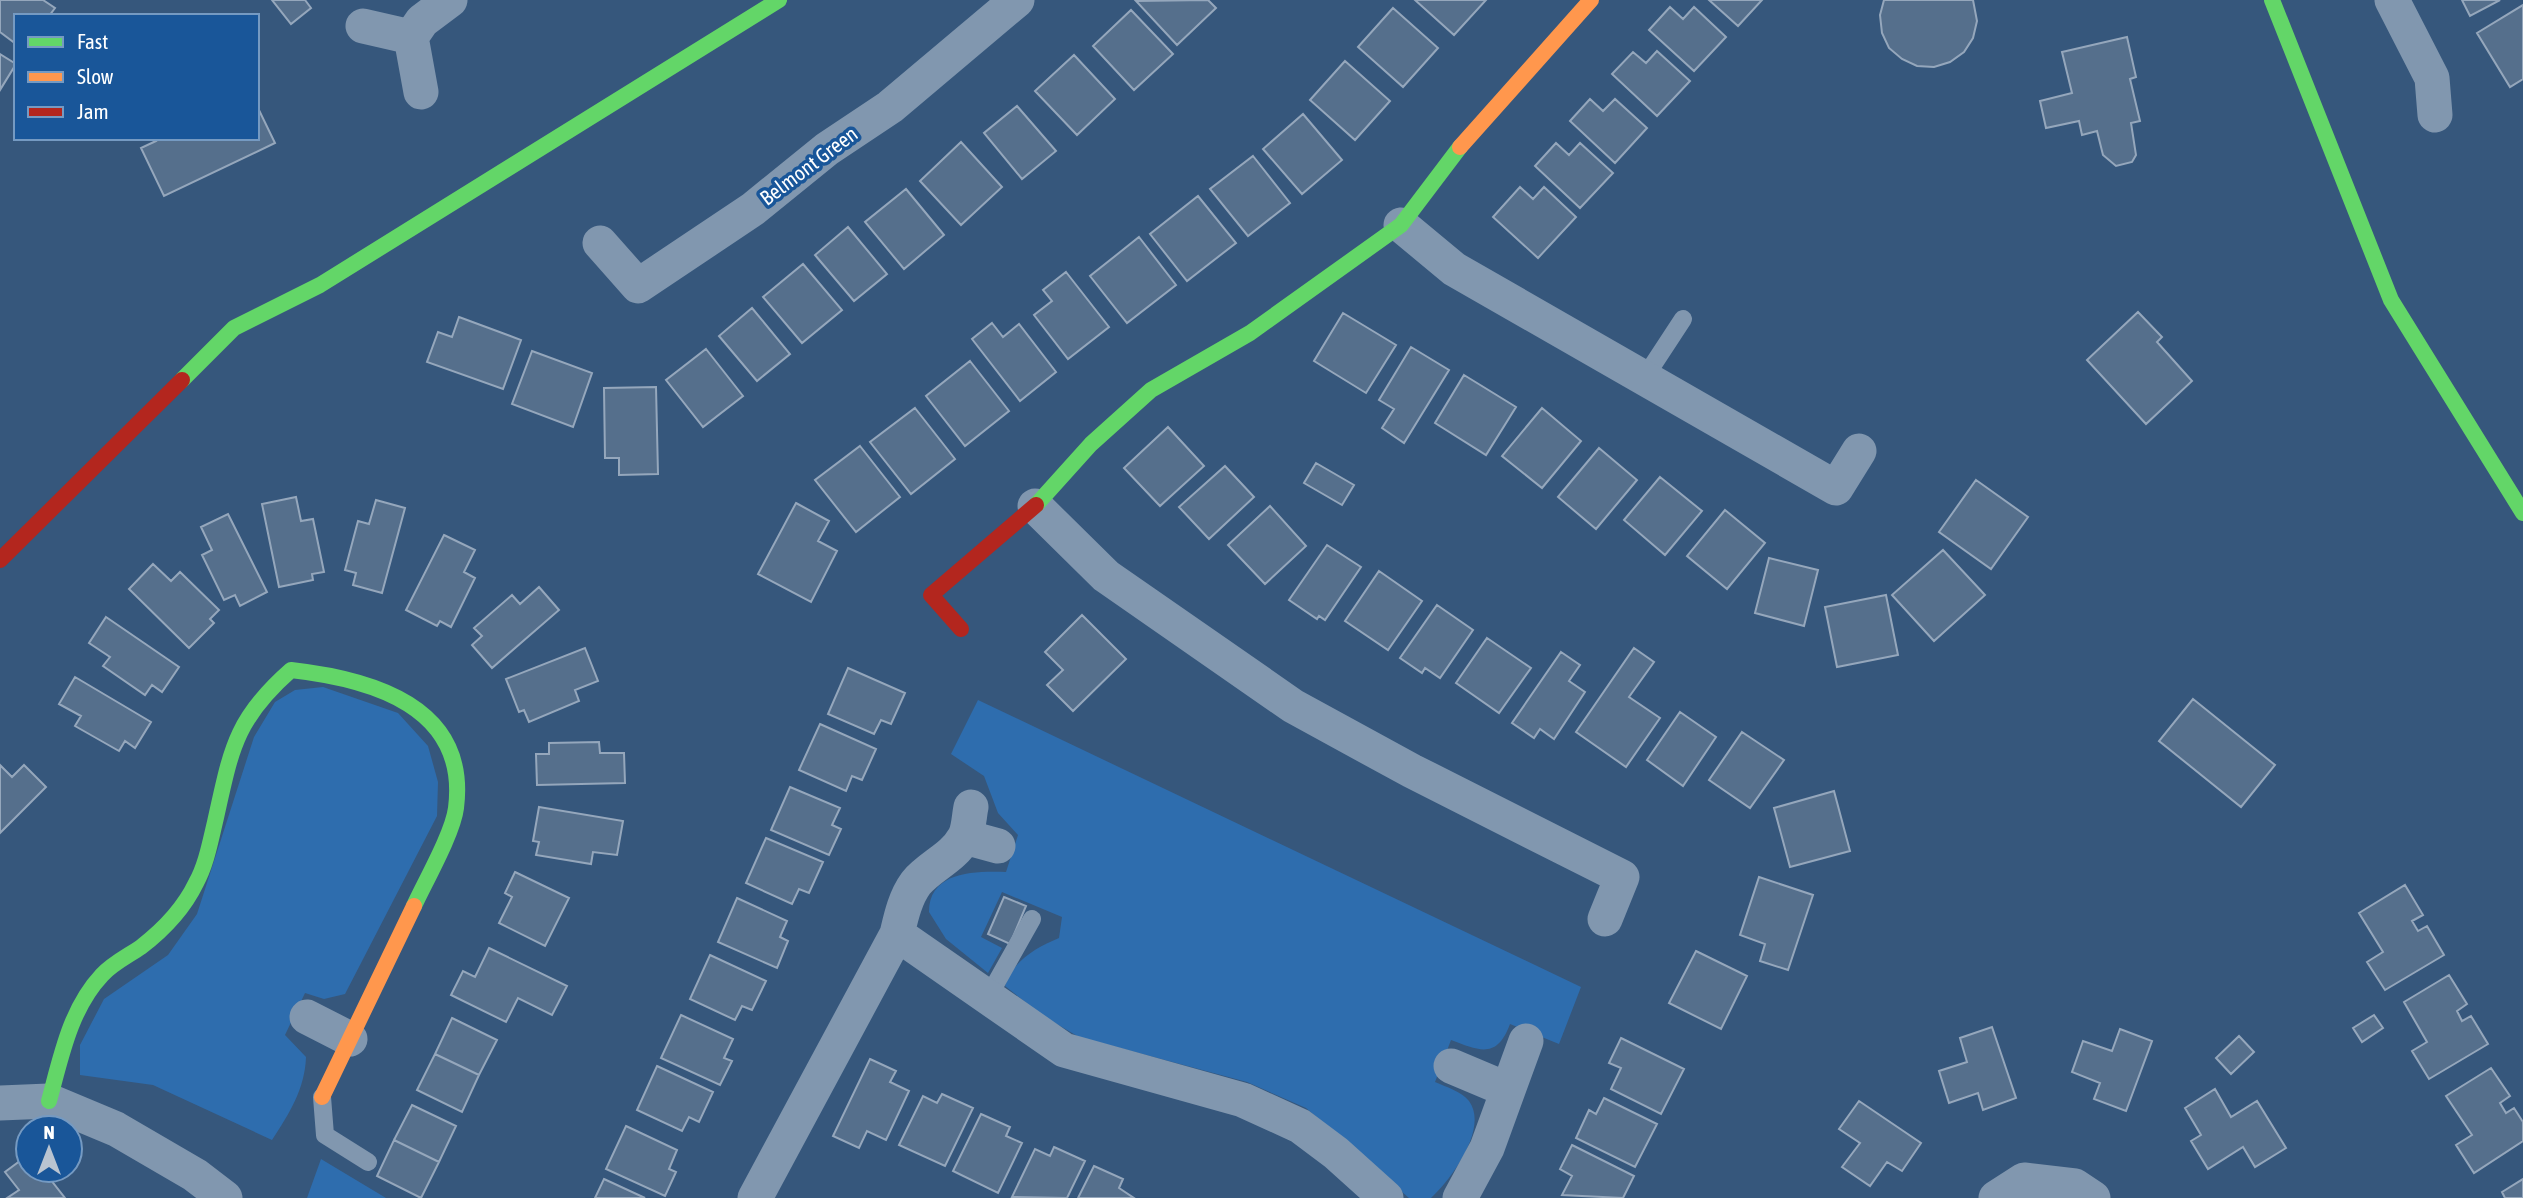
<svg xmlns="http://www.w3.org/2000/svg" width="2523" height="1198" font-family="'Asap Condensed',sans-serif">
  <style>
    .green { fill: #2e6dae }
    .building { fill: #556f8c; stroke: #95a7bc; stroke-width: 2 }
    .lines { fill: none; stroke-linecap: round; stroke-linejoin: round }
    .lane { stroke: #8197af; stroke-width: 18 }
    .street { stroke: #8197af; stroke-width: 35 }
    .fast { stroke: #63d668; stroke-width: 16 }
    .slow { stroke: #ff974d; stroke-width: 16 }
    .jam { stroke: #b3261e; stroke-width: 16 }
    .labels { text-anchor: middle; stroke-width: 7; stroke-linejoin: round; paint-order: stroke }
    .street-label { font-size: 21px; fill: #fff; stroke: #195699 }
  </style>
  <rect width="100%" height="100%" fill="#36577c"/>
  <!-- green -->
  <path class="green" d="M323,687L398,713L428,746L438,782L437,816L345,994L324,999L305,993L285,1035L306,1057C305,1089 289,1114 272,1140L153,1085L80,1075V1045L104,999L168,955L197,914L254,737L275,702L295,690Z
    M978,700L1581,987L1559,1044L1510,1024C1497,1059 1480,1051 1451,1040L1435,1082C1446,1087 1461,1091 1469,1101C1489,1128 1451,1180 1431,1198H1409L1306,1108L1247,1082L1079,1037L1043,1016L1005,986C1013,961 1035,948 1059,938L1062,917L1002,892L981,937L1002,948L988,973L946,939L929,912C929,871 975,871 1006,872L1018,835L998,813L984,776L951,754Z
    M321,1159L386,1198H307Z"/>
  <!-- building -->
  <path class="building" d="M0,0H43L55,8L49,16H16V44L0,32Z
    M272,0H305L311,8L291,24Z
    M1208,0L1216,8L1177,45L1136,1Z
    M1415,0H1486L1454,35Z
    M1709,0H1762L1738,26Z
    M1884,0H1973L1977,21L1973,38L1964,52L1950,62L1934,67L1917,66L1902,59L1889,48L1882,33L1880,15Z
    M2462,0H2500L2470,16Z
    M2523,5V79L2510,87L2477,33Z
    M1670,7L1683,19L1694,7L1726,37L1694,71L1649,30Z
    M1393,8L1438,48L1403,87L1358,47Z
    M1131,10L1173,54L1134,90L1093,46Z
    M2127,37L2136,77L2130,79L2140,121L2131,123L2136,155L2132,162L2116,166L2103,155L2097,131L2082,135L2079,121L2046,128L2040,101L2072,93L2062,52Z
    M1657,51L1690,81L1657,116L1612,74L1633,52L1646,63Z
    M0,54L16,64L0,90Z
    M1074,55L1115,99L1077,135L1035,91Z
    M1345,61L1390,101L1355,140L1310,100Z
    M1590,99L1603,111L1615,99L1647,128L1615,163L1570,121Z
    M257,106L275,143L164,196L141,148L156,141L154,138H257Z
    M1017,106L1056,151L1022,179L984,133Z
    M1303,114L1342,160L1302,194L1263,149Z
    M961,142L1002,187L961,225L920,181Z
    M1556,143L1569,155L1580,143L1613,173L1580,208L1535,166Z
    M1253,156L1290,203L1248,236L1210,189Z
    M1520,187L1533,199L1544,187L1576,217L1538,258L1493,217Z
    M906,189L944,235L904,269L865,222Z
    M1198,196L1236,243L1187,281L1150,234Z
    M848,227L887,274L854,301L815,255Z
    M1139,237L1176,285L1127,323L1090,276Z
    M803,264L842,310L802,343L763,297Z
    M1066,272L1109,327L1068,359L1034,315L1052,301L1043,290Z
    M752,308L790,354L757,381L719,336Z
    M2138,312L2162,337L2157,342L2192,381L2146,424L2087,360Z
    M1343,313L1396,345L1366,393L1314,361Z
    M459,317L521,340L503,389L427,362L438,332L452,337Z
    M992,323L1003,337L1019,324L1056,372L1020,401L972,339Z
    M1411,347L1449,370L1404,443L1382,428L1394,409L1379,400Z
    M706,349L743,396L703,427L666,380Z
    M532,351L592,373L573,427L512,404Z
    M970,361L1009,411L965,446L926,396Z
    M1464,375L1516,407L1486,455L1435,423Z
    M656,387L658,474L619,475V458H605L604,388Z
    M915,408L955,459L911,494L870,442Z
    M1542,408L1581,441L1542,488L1502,456Z
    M1168,427L1204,466L1160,506L1124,468Z
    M860,446L900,497L856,532L815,480Z
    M1599,448L1637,480L1596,529L1558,497Z
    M1316,463L1354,485L1342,505L1304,483Z
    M1225,466L1254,497L1209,539L1179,507Z
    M1660,477L1702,511L1665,555L1624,520Z
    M1976,480L2028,517L1991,569L1939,532Z
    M296,497L301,521L313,519L324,572L312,574L313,580L279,587L262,504Z
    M376,500L405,508L382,593L353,585L356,573L345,570L358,521L369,524Z
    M796,503L829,521L818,541L837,551L811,602L758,574Z
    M1270,506L1306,546L1265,584L1228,545Z
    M1725,510L1765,543L1727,589L1687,556Z
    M228,514L267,592L240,606L235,595L224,600L202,555L212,550L201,527Z
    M444,535L475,550L464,572L475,578L451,627L440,621L437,626L406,610Z
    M1327,545L1361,567L1325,620L1319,616L1317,619L1289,600Z
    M1943,550L1985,595L1934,641L1892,595Z
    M1769,558L1818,570L1804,626L1755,613Z
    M153,564L171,581L180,572L219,610L210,619L214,623L189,648L129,589Z
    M1379,571L1422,601L1388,650L1345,621Z
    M539,587L559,610L492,668L472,645L482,636L474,628L512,595L520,604Z
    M1886,595L1898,655L1837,667L1825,607Z
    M1437,605L1473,630L1440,678L1425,668L1422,673L1400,658Z
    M1082,615L1126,659L1073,711L1047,685L1063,670L1045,652Z
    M106,617L179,667L162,692L152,685L145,695L103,666L110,657L89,643Z
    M1487,638L1531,668L1499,713L1456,683Z
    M585,648L598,681L575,690L579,701L529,722L524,710L519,712L506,679Z
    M1634,648L1654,662L1629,697L1660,718L1626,767L1576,732Z
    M1561,652L1580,665L1569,681L1585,692L1554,739L1540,729L1534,738L1512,723Z
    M848,668L905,693L891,724L881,720L874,734L828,714Z
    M75,677L151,722L135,748L125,741L119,751L75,726L81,716L59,704Z
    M2193,699L2275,765L2241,807L2159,741Z
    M1680,712L1716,737L1683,786L1647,760Z
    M820,724L876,749L862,780L852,776L846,791L799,770Z
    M1742,732L1784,760L1750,808L1709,780Z
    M599,742L600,753H624L625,783L537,785L536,754H549V743Z
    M0,765L12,777L24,765L46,787L0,833Z
    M790,787L840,808L832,825L841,829L829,855L771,830Z
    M1834,791L1850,851L1790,867L1774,808Z
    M539,807L623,821L617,855L593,852L591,864L536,855L539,842L533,841Z
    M766,838L823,862L809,893L799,889L792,904L746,883Z
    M515,872L569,898L545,946L499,923L512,897L505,893Z
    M1759,877L1813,895L1788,970L1760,961L1765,944L1740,935Z
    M2405,885L2423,915L2412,921L2418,931L2427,926L2444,955L2385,990L2367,962L2383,952L2359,913Z
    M1004,897L1026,906L1010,944L988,934Z
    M737,898L787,921L780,937L788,941L777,968L718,942Z
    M489,948L567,986L552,1015L518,998L506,1022L451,995L463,971L475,977Z
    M1696,951L1747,976L1721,1029L1669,1003Z
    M710,955L766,981L752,1010L742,1006L735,1020L690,999Z
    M2449,975L2467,1004L2457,1011L2462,1021L2471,1016L2488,1044L2429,1079L2412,1051L2427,1042L2404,1002Z
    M681,1015L733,1039L724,1058L732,1061L720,1085L661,1058Z
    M2374,1015L2383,1028L2362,1042L2353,1028Z
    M452,1018L497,1040L479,1075L435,1054Z
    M1992,1027L2016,1098L1983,1110L1978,1093L1949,1103L1939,1071L1967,1062L1960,1038Z
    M2120,1029L2152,1041L2126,1111L2094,1099L2100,1083L2072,1072L2083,1041L2112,1051Z
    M2239,1036L2254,1052L2231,1074L2216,1058Z
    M1621,1038L1684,1069L1661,1114L1611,1089L1621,1068L1609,1063Z
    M435,1054L479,1075L462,1112L417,1090Z
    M870,1059L896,1071L890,1082L909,1091L886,1140L867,1131L859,1148L833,1136Z
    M657,1066L713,1092L699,1122L689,1117L682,1131L637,1110Z
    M2491,1068L2510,1096L2500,1103L2506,1113L2514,1108L2523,1122V1141L2474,1173L2456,1145L2472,1135L2446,1096Z
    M2215,1089L2231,1117L2257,1101L2286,1148L2255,1167L2243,1147L2208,1169L2191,1141L2201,1135L2185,1108Z
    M942,1094L973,1108L945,1166L899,1145L923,1096L937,1103Z
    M1604,1098L1657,1124L1635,1167L1576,1138L1589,1110L1596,1114Z
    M1859,1101L1921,1143L1902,1171L1887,1162L1870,1186L1842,1167L1860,1143L1839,1129Z
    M412,1105L456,1126L439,1162L394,1140Z
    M981,1114L1010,1127L1006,1136L1022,1143L998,1193L953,1171Z
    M626,1126L677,1150L669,1169L676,1172L665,1196L606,1169Z
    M394,1140L439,1162L421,1198L377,1176Z
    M1572,1145L1634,1176L1623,1198L1562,1195L1572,1176L1560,1169Z
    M1054,1147L1085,1161L1067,1198L1012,1197L1035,1149L1050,1156Z
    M28,1155V1170H43L65,1198H7L19,1190L5,1172Z
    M1094,1166L1123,1179L1119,1188L1134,1198H1078Z
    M604,1179L645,1198H595Z
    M2523,1179V1198H2505L2502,1192Z"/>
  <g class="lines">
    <!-- lane -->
    <path class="lane" d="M1643,380L1683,319
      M987,999L1032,919
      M322,1097L325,1135L368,1162"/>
    <!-- street -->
    <path class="street" d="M2392,0L2432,78L2435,115
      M363,26L411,37L422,21L450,0
      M411,37L421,92
      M1401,225L1454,269L1836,488L1859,451
      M600,243L638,286L753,209L827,149L890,107L1017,0
      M1035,506L1106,576L1293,706L1412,771L1622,877L1605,919
      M965,837L998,846
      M897,934L1064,1050L1243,1100L1300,1126L1336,1153L1386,1198
      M307,1017L350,1039
      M1451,1066L1508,1090
      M0,1103L49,1101L116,1129L195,1175L225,1198
      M755,1198L897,934C901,917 905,898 916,883C930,866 953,858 964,838C969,830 969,816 971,807
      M1460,1198L1487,1148L1526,1041
      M1996,1198L2024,1180L2075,1186L2093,1198"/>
    <!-- fast -->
    <path class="fast" d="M2272,0L2391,300L2523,513
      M182,380L234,328L320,285L779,0
      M1036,505L1091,444L1151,390L1250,333L1401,225L1460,147
      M49,1101C61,1057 70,1009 102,975C113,963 128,956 141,947C163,930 184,908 196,883C206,865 210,843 215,822C231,751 234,720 291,670C371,679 469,706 456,808C453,833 425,882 414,906"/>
    <!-- slow -->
    <path class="slow" d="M1460,147L1591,0
      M322,1097L414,906"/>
    <!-- jam -->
    <path class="jam" d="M0,560L182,380
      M961,629L931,595L1036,505"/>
  </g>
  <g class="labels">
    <!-- street labels -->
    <g class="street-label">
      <text transform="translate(809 166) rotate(-37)" y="7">Belmont Green</text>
    </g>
  </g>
  <!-- legend -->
  <rect x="14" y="14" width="245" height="126" fill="#195699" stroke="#759ac2" stroke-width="2"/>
  <rect x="28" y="37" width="35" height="10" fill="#63d668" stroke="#759ac2" stroke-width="2"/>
  <text x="77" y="49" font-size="21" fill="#ffffff">Fast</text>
  <rect x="28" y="72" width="35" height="10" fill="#ff974d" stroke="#759ac2" stroke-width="2"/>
  <text x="77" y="84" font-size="21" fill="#ffffff">Slow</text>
  <rect x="28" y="107" width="35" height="10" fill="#b3261e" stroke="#759ac2" stroke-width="2"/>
  <text x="77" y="119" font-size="21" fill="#ffffff">Jam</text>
  <!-- north arrow -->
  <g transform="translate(49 1149)"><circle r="33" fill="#195699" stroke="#759ac2" stroke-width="2"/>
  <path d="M0-5L12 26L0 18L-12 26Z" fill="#b9c4d1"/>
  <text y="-10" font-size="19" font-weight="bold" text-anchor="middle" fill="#ffffff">N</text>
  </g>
</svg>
